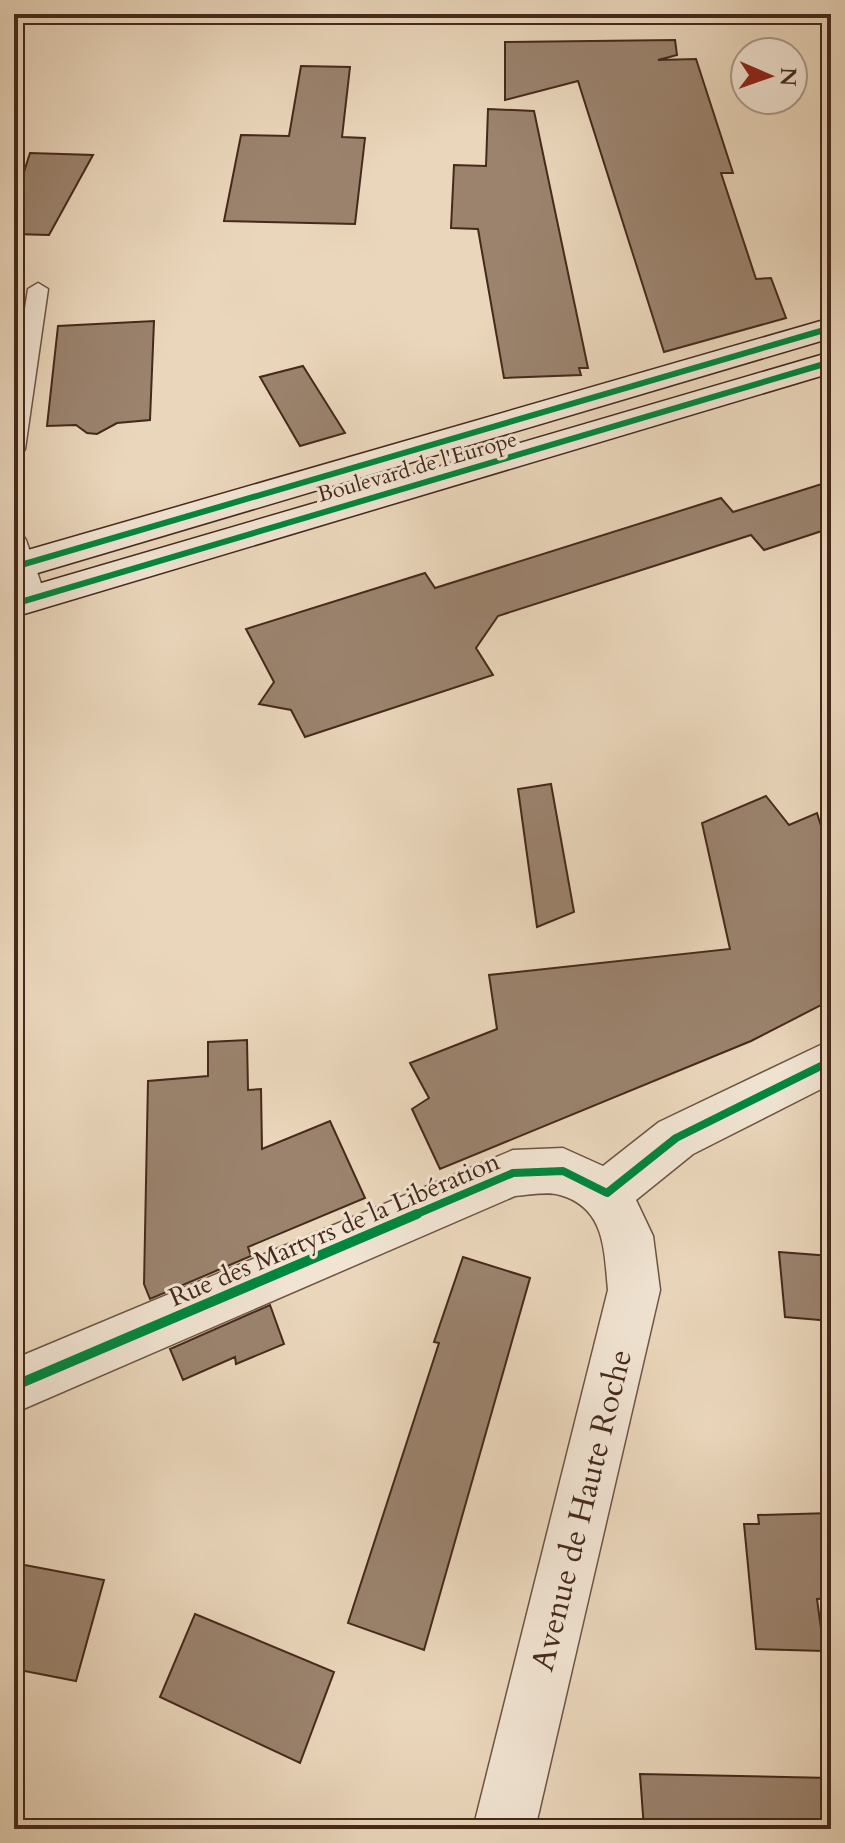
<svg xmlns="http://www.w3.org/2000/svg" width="845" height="1843" font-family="Cardo,serif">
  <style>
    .building { fill: #9b836e; stroke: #45291b; stroke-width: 2 }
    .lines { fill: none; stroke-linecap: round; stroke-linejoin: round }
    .lane-casing { stroke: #6e5443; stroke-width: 3 }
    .street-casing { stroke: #6e5443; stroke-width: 3 }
    .secondary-casing { stroke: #45291b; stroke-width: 3 }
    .lane { fill: #f1e4d3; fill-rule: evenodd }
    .street { fill: #f1e4d3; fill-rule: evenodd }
    .secondary { fill: #f1e4d3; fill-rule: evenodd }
    .cycleway-far2-casing { stroke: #f1e4d3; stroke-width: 10 }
    .cycleway-far1-casing { stroke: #f1e4d3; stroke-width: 13 }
    .cycleway-casing { stroke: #f1e4d3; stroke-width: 15 }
    .cycleway-far2 { stroke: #00873e; stroke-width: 6 }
    .cycleway-far1 { stroke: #00873e; stroke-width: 8 }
    .cycleway { stroke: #00873e; stroke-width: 10 }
    .labels { text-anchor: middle; stroke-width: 6; stroke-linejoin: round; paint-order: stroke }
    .far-street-label { font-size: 22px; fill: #45291b; stroke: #f1e4d3 }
    .street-label { font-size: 26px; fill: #45291b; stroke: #f1e4d3 }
    .near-street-label { font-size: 32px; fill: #45291b; stroke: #f1e4d3 }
  </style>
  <rect width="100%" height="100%" fill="#ead6bb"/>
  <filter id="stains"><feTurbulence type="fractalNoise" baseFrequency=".0025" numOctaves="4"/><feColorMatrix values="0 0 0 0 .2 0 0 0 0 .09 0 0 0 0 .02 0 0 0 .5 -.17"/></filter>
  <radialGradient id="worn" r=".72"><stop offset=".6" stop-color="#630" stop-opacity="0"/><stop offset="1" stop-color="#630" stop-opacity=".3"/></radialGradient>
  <!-- building -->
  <path class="building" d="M675,40L677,55L658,60L696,59L733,173H721L756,279L771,278L786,318L664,352L578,81L505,100V42Z
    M301,66L350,67L342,137L365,138L355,224L224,221L241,135L289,136Z
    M488,109L534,111L588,368H579L581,375L504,378L478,229L451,228L454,165L486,166Z
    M30,153L93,155L49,235L14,234V174L23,175Z
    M154,321L150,420L117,423L97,434L87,433L76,425L47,426L58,326Z
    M303,366L345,433L300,446L260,377Z
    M831,481V528L764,550L751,535L498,616L476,648L493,675L305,737L291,710L259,704L274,682L246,629L425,573L435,588L721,498L733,512Z
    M551,784L574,912L537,927L518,789Z
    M766,796L789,825L817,813L831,859V1000L751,1041L440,1169L412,1109L429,1098L410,1063L497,1029L489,975L730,949L702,823Z
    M247,1040L248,1090L261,1089L262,1149L330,1121L365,1198L248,1247L251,1256L150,1299L144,1284L148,1081L208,1076V1042Z
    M779,1252L831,1256V1321L785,1317Z
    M463,1257L530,1278L424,1650L348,1623L439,1343L434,1342Z
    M270,1305L284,1344L236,1364L235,1357L183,1380L170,1349Z
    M831,1513V1598L817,1599L824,1651L756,1649L744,1524H759L758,1515Z
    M14,1563L104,1580L76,1681L14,1669Z
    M195,1614L334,1672L300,1763L160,1697Z
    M640,1774L831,1778V1829H644Z"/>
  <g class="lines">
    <!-- lane casing -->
    <g class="lane-casing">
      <path id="lane" d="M38,283L48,289L25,449L22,454L14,456V379L28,289Z
        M14,532L22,534L26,540L46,598L42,604L34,606L26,604C12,581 14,557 14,532Z"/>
    </g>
    <!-- street casing -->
    <g class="street-casing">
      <path id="street" d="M831,1040V1084L693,1154L636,1200L653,1236L660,1290L535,1829H473L608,1290C604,1251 606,1208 560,1195C548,1191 529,1195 515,1196L14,1413V1359L513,1150L563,1148L603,1166L659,1122Z"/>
    </g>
    <!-- secondary casing -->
    <g class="secondary-casing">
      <path id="secondary" d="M831,318V338L14,580V554Z
        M831,352V373L14,617V591Z"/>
    </g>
    <!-- lane -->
    <use href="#lane" class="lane"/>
    <!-- street -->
    <use href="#street" class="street"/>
    <!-- secondary -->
    <use href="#secondary" class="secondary"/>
    <!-- cycleway-far2 casing -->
    <g class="cycleway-far2-casing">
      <path id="cycleway-far2" d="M14,567L831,328
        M14,604L831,362"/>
    </g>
    <!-- cycleway-far1 casing -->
    <g class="cycleway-far1-casing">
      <path id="cycleway-far1" d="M412,1216L513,1173L563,1171L607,1193L676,1138L831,1061"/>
    </g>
    <!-- cycleway casing -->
    <g class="cycleway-casing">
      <path id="cycleway" d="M14,1386L417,1214"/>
    </g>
    <!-- cycleway-far2 -->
    <use href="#cycleway-far2" class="cycleway-far2"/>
    <!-- cycleway-far1 -->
    <use href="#cycleway-far1" class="cycleway-far1"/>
    <!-- cycleway -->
    <use href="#cycleway" class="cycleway"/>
  </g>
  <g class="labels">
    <!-- far-street labels -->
    <g class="far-street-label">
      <text transform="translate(417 466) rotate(-16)" y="8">Boulevard de l'Europe</text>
    </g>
    <!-- street labels -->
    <g class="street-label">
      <text transform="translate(334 1229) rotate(-23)" y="9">Rue des Martyrs de la Libération</text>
    </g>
    <!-- near-street labels -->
    <g class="near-street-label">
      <text transform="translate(581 1510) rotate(-76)" y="11">Avenue de Haute Roche</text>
    </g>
  </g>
  <!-- margin -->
  <rect width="845" height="1843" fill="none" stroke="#ead6bb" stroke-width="48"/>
  <rect x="16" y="16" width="813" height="1811" fill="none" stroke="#45291b" stroke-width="4"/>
  <rect x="24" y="24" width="797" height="1795" fill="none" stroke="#45291b" stroke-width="2"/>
  <!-- north arrow -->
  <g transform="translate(769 76) rotate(92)"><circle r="38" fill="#f1e4d3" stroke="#ac9989" stroke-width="2"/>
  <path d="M0-6L14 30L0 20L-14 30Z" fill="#8f2418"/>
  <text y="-12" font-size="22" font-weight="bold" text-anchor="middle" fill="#45291b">N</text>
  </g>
  <rect width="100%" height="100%" filter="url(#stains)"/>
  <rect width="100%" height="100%" fill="url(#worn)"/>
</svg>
